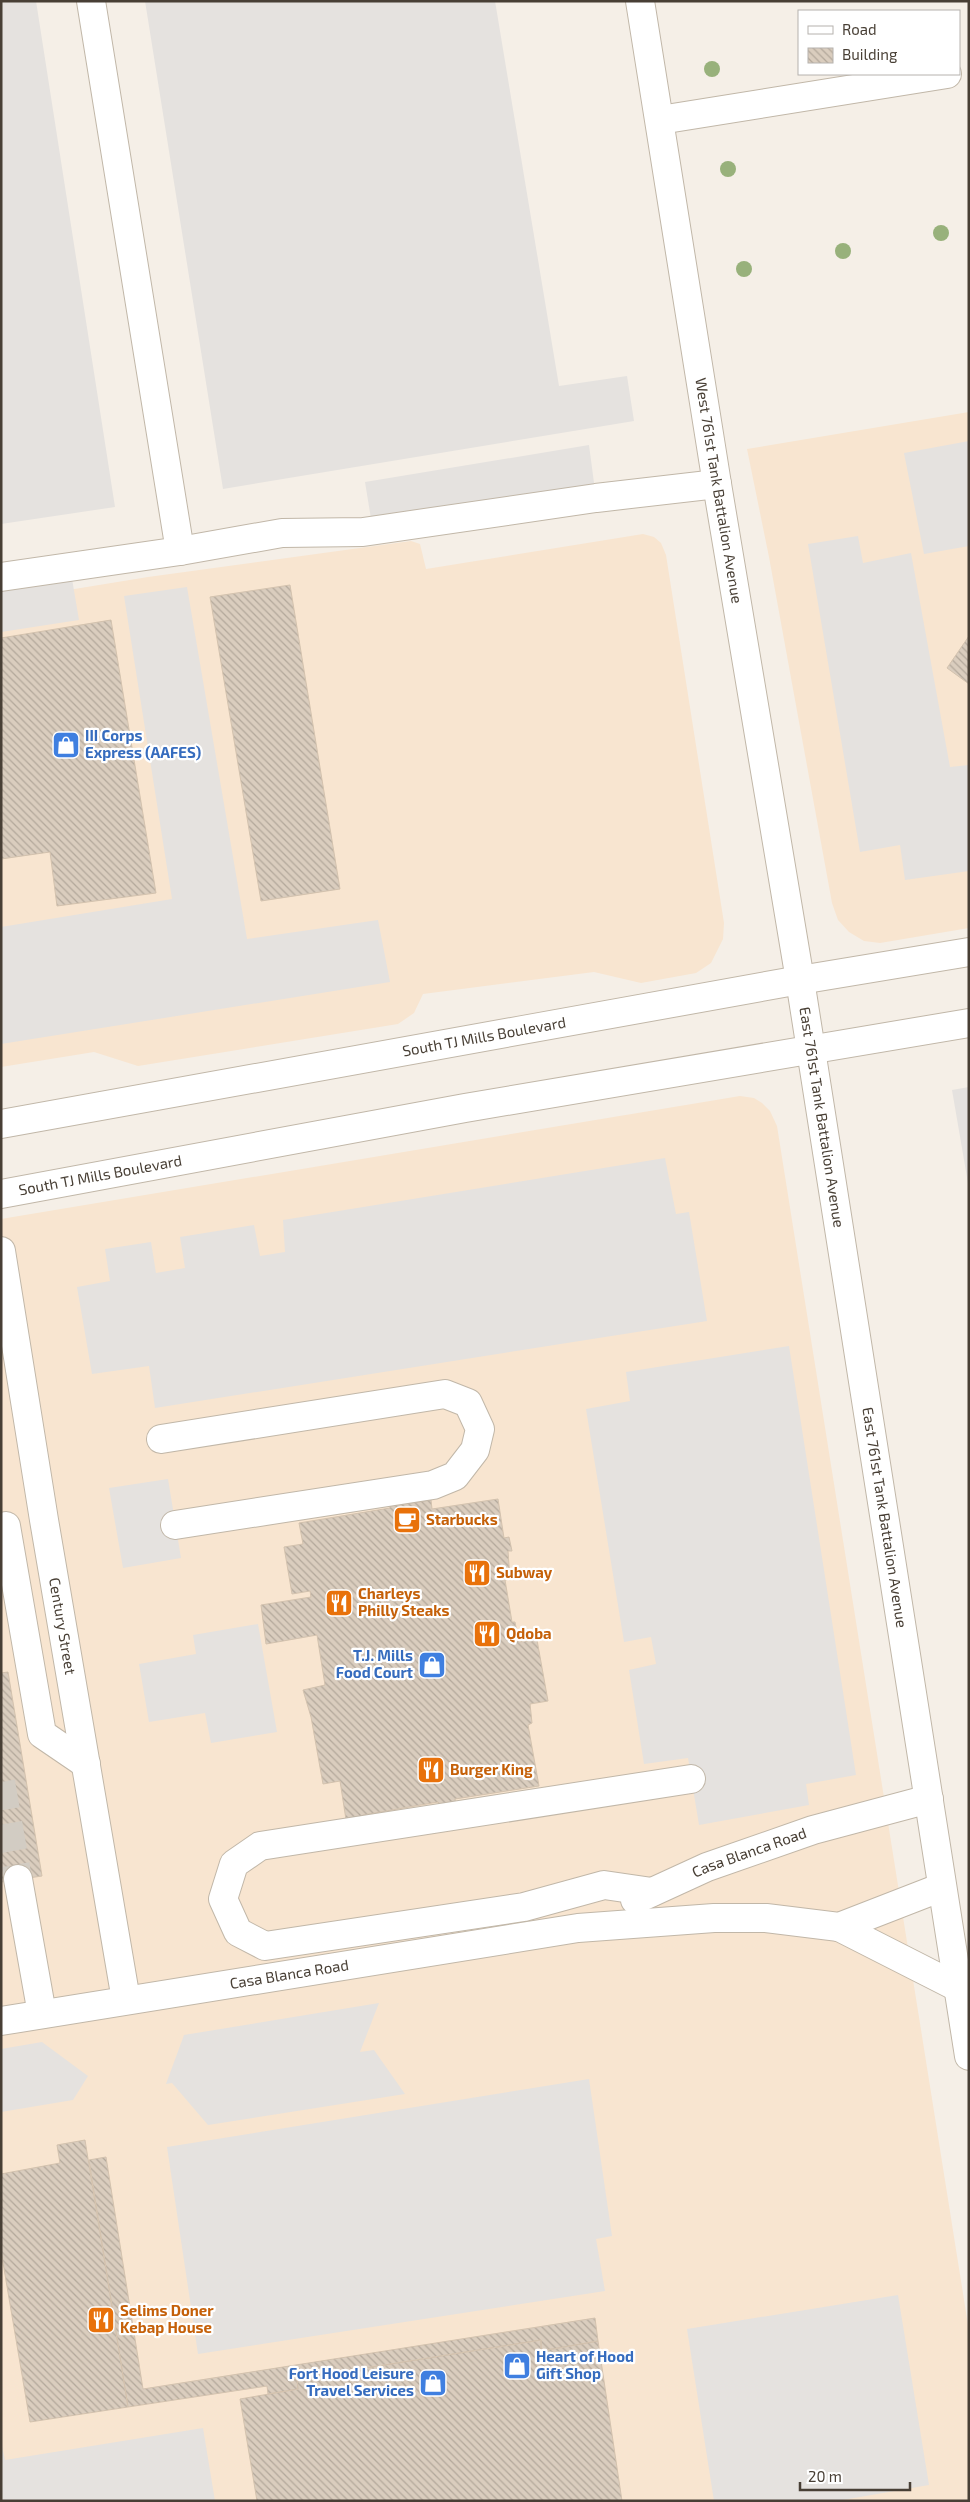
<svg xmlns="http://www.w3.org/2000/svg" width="970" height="2502" font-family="'Exo 2',sans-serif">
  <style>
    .commercial { fill: #f8e5d0 }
    .parking { fill: #e5e2df }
    .building { fill: url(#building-back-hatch); stroke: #d3c2ae }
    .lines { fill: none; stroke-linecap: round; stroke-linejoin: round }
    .minor-tunnel { stroke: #d2ccc3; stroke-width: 28; stroke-dasharray: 28 14; stroke-linecap: butt }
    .minor-casing { stroke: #c1b7a8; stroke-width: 30 }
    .minor { stroke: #fff; stroke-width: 28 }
    .tree { fill: #98b17b }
    .labels { text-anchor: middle; stroke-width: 4.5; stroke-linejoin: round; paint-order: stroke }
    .street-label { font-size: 15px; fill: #483f35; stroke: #fff }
    .shop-label { font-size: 15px; font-weight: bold; fill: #366cbe; stroke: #fff; text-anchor: start }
    .food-label { font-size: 15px; font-weight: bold; fill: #c56008; stroke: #fff; text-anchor: start }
  </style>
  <defs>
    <pattern id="building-back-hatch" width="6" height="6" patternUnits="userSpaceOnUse" patternTransform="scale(1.25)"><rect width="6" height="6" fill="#dacdbe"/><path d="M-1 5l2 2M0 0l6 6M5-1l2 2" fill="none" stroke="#b3a89b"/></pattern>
  </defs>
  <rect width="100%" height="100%" fill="#f5efe7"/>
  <!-- commercial -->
  <path class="commercial" d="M969,412V928L880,943L864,941L849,932L838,920L832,903L769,557L747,449Z
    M643,534L654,537L661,543L666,555L724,923L723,939L711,963L696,973L641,983L594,972L423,994L414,1013L398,1024L138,1066L94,1052L1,1067V601L148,577L411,541L420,544L426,569Z
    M740,1096L754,1098L762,1103L770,1111L777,1126L969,2331V2501H1V1219Z"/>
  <!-- parking -->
  <path class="parking" d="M1,1H36L115,507L1,524Z
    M145,1H495L559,386L627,376L634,421L223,489Z
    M969,441V546L924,554L904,453Z
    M589,445L596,498L373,531L365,482Z
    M858,536L863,563L911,553L950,767L969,765V871L905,880L900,845L860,852L808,544Z
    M70,567L79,620L1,632V577Z
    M187,587L247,939L378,920L390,982L1,1044V927L172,899L124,596Z
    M969,1087V1189L952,1090Z
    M665,1158L676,1214L689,1212L707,1321L155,1408L149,1366L92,1374L77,1287L110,1281L105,1249L151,1242L156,1273L185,1268L180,1237L254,1225L260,1256L285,1252L283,1220Z
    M789,1346L856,1775L806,1784L809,1805L699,1825L688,1758L644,1764L629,1670L656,1664L651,1637L624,1642L586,1409L630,1401L626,1372Z
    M168,1479L181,1558L123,1568L109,1488Z
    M258,1624L277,1732L211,1743L205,1713L149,1722L139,1664L196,1654L193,1635Z
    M379,2003L360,2052L374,2050L405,2094L208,2125L172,2083L166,2084L184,2035Z
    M42,2042L88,2076L73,2100L1,2112V2049Z
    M589,2079L612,2236L596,2239L605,2291L198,2354L167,2147Z
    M898,2295L929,2485L837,2501H714L687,2329Z
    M203,2428L215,2501H1V2442L5,2460Z"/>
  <!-- building -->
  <path class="building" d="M290,585L340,889L261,901L210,597Z
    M111,620L156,893L57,906L50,852L1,859V638Z
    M969,636V684L947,668Z
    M409,1496L411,1503L431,1500L432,1509L498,1499L504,1538L509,1537L512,1551H508L510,1579L505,1580L512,1622H515L519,1642L537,1640L548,1701L530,1704L532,1723L528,1725L539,1786L455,1799L456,1808L440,1810L438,1802L363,1815L364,1823L347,1826L340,1781L323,1784L311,1717L303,1690L325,1685L317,1635L266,1644L261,1605L311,1597L310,1591L292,1594L284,1547L303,1544L299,1523L390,1508L389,1500Z
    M8,1672L42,1876L1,1882V1673Z
    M85,2140L128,2407L30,2422L1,2251V2174L60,2163L57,2145Z
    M106,2157L143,2389L595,2318L598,2341L541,2351V2340L297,2379L298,2389L268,2394L267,2386L128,2407L89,2160Z
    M541,2340V2351L598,2341L622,2501H257L240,2399L298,2389L297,2379Z"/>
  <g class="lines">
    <!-- minor-tunnel -->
    <path class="minor-tunnel" d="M1,1782L18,1879"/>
    <!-- minor casing -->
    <g class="minor-casing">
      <g id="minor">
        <path d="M91,1L180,551"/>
        <path id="s1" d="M640,1L717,484L800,980L969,2056"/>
        <path d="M660,120L947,74"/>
        <path d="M1,577L180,551L282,533L363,532L596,498L717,484"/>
        <path id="s2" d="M1,1124L800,980L969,952"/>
        <path id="s3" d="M1,1194L465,1108L969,1023"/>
        <path id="s4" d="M1,1251L44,1520L126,2000"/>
        <path d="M161,1439L445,1394L468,1403L480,1429L475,1450L455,1476L433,1485L175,1525"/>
        <path d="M6,1526L42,1734L86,1764"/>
        <path d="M18,1879L42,2014"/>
        <path d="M652,1892L604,1885L524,1907L265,1946L238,1932L223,1899L234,1864L260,1846L691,1779"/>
        <path id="s5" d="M635,1900L707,1867L813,1830L929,1799"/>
        <path d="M839,1927L959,1988"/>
        <path id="s6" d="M1,2021L578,1928L714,1918H766L839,1927L942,1887"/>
      </g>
    </g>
    <!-- minor -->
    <use href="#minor" class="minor"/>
  </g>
  <!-- trees -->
  <g class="tree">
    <circle cx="712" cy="69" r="8"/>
    <circle cx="728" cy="169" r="8"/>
    <circle cx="941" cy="233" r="8"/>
    <circle cx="843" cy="251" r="8"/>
    <circle cx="744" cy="269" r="8"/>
  </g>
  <!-- icons -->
  <defs>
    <g id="shop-square" transform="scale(1.4375)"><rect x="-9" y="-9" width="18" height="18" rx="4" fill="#3f7fe0" stroke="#fff"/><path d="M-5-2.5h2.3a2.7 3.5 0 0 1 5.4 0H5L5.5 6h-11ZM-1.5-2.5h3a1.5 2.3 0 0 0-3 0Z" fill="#fff"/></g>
    <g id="cafe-square" transform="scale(1.4375)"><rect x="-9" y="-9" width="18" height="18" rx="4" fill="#e8710a" stroke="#fff"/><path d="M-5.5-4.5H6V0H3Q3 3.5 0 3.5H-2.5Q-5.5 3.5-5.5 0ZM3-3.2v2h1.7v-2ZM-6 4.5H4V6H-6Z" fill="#fff"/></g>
    <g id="restaurant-square" transform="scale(1.4375)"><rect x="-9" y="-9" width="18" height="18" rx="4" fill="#e8710a" stroke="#fff"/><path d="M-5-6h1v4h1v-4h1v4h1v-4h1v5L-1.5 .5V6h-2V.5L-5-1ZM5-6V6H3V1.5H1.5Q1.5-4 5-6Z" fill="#fff"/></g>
  </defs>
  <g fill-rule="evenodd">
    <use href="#shop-square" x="66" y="745"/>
    <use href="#cafe-square" x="407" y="1520"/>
    <use href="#restaurant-square" x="477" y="1573"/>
    <use href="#restaurant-square" x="339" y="1603"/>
    <use href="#restaurant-square" x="487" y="1634"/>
    <use href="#shop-square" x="432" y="1665"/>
    <use href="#restaurant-square" x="431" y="1770"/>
    <use href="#restaurant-square" x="101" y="2320"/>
    <use href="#shop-square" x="517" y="2366"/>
    <use href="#shop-square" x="433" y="2383"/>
  </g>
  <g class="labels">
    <!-- street labels -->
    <g class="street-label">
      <text dy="5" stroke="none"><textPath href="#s1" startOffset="496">West 761st Tank Battalion Avenue</textPath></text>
      <text dy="5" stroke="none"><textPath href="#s2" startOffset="491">South TJ Mills Boulevard</textPath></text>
      <text dy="5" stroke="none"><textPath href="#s1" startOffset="1131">East 761st Tank Battalion Avenue</textPath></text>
      <text dy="5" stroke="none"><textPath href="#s3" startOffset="101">South TJ Mills Boulevard</textPath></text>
      <text dy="5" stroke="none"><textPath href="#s1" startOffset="1536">East 761st Tank Battalion Avenue</textPath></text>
      <text dy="5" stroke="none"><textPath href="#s4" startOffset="380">Century Street</textPath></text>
      <text dy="5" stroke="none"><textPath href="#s5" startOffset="124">Casa Blanca Road</textPath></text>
      <text dy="5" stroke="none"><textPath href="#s6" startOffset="292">Casa Blanca Road</textPath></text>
    </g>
    <!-- shop labels -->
    <g class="shop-label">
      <text x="85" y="741">III Corps<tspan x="85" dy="17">Express (AAFES)</tspan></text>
      <text x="413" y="1661" text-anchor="end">T.J. Mills<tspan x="413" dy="17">Food Court</tspan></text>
      <text x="536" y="2362">Heart of Hood<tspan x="536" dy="17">Gift Shop</tspan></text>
      <text x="414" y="2379" text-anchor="end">Fort Hood Leisure<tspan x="414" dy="17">Travel Services</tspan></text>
    </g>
    <!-- food labels -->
    <g class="food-label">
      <text x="426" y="1525">Starbucks</text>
      <text x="496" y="1578">Subway</text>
      <text x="358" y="1599">Charleys<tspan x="358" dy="17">Philly Steaks</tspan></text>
      <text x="506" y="1639">Qdoba</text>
      <text x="450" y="1775">Burger King</text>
      <text x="120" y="2316">Selims Doner<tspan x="120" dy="17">Kebap House</tspan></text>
    </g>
  </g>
  <!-- border -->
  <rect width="970" height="2502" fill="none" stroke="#483f35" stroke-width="5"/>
  <!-- legend -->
  <rect x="798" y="10" width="162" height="65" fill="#ffffff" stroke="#b6b2ae"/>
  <rect x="808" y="26" width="25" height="8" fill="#ffffff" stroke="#b6b2ae"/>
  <text x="842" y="35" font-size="15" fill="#483f35">Road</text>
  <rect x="808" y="48" width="25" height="15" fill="url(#building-back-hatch)" stroke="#b6b2ae"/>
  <text x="842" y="60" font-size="15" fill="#483f35">Building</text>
  <!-- scale -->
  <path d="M800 2482v8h110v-8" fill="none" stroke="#483f35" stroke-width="2.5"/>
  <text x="808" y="2482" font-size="15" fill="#483f35" stroke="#ffffff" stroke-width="4" paint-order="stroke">20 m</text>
</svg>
